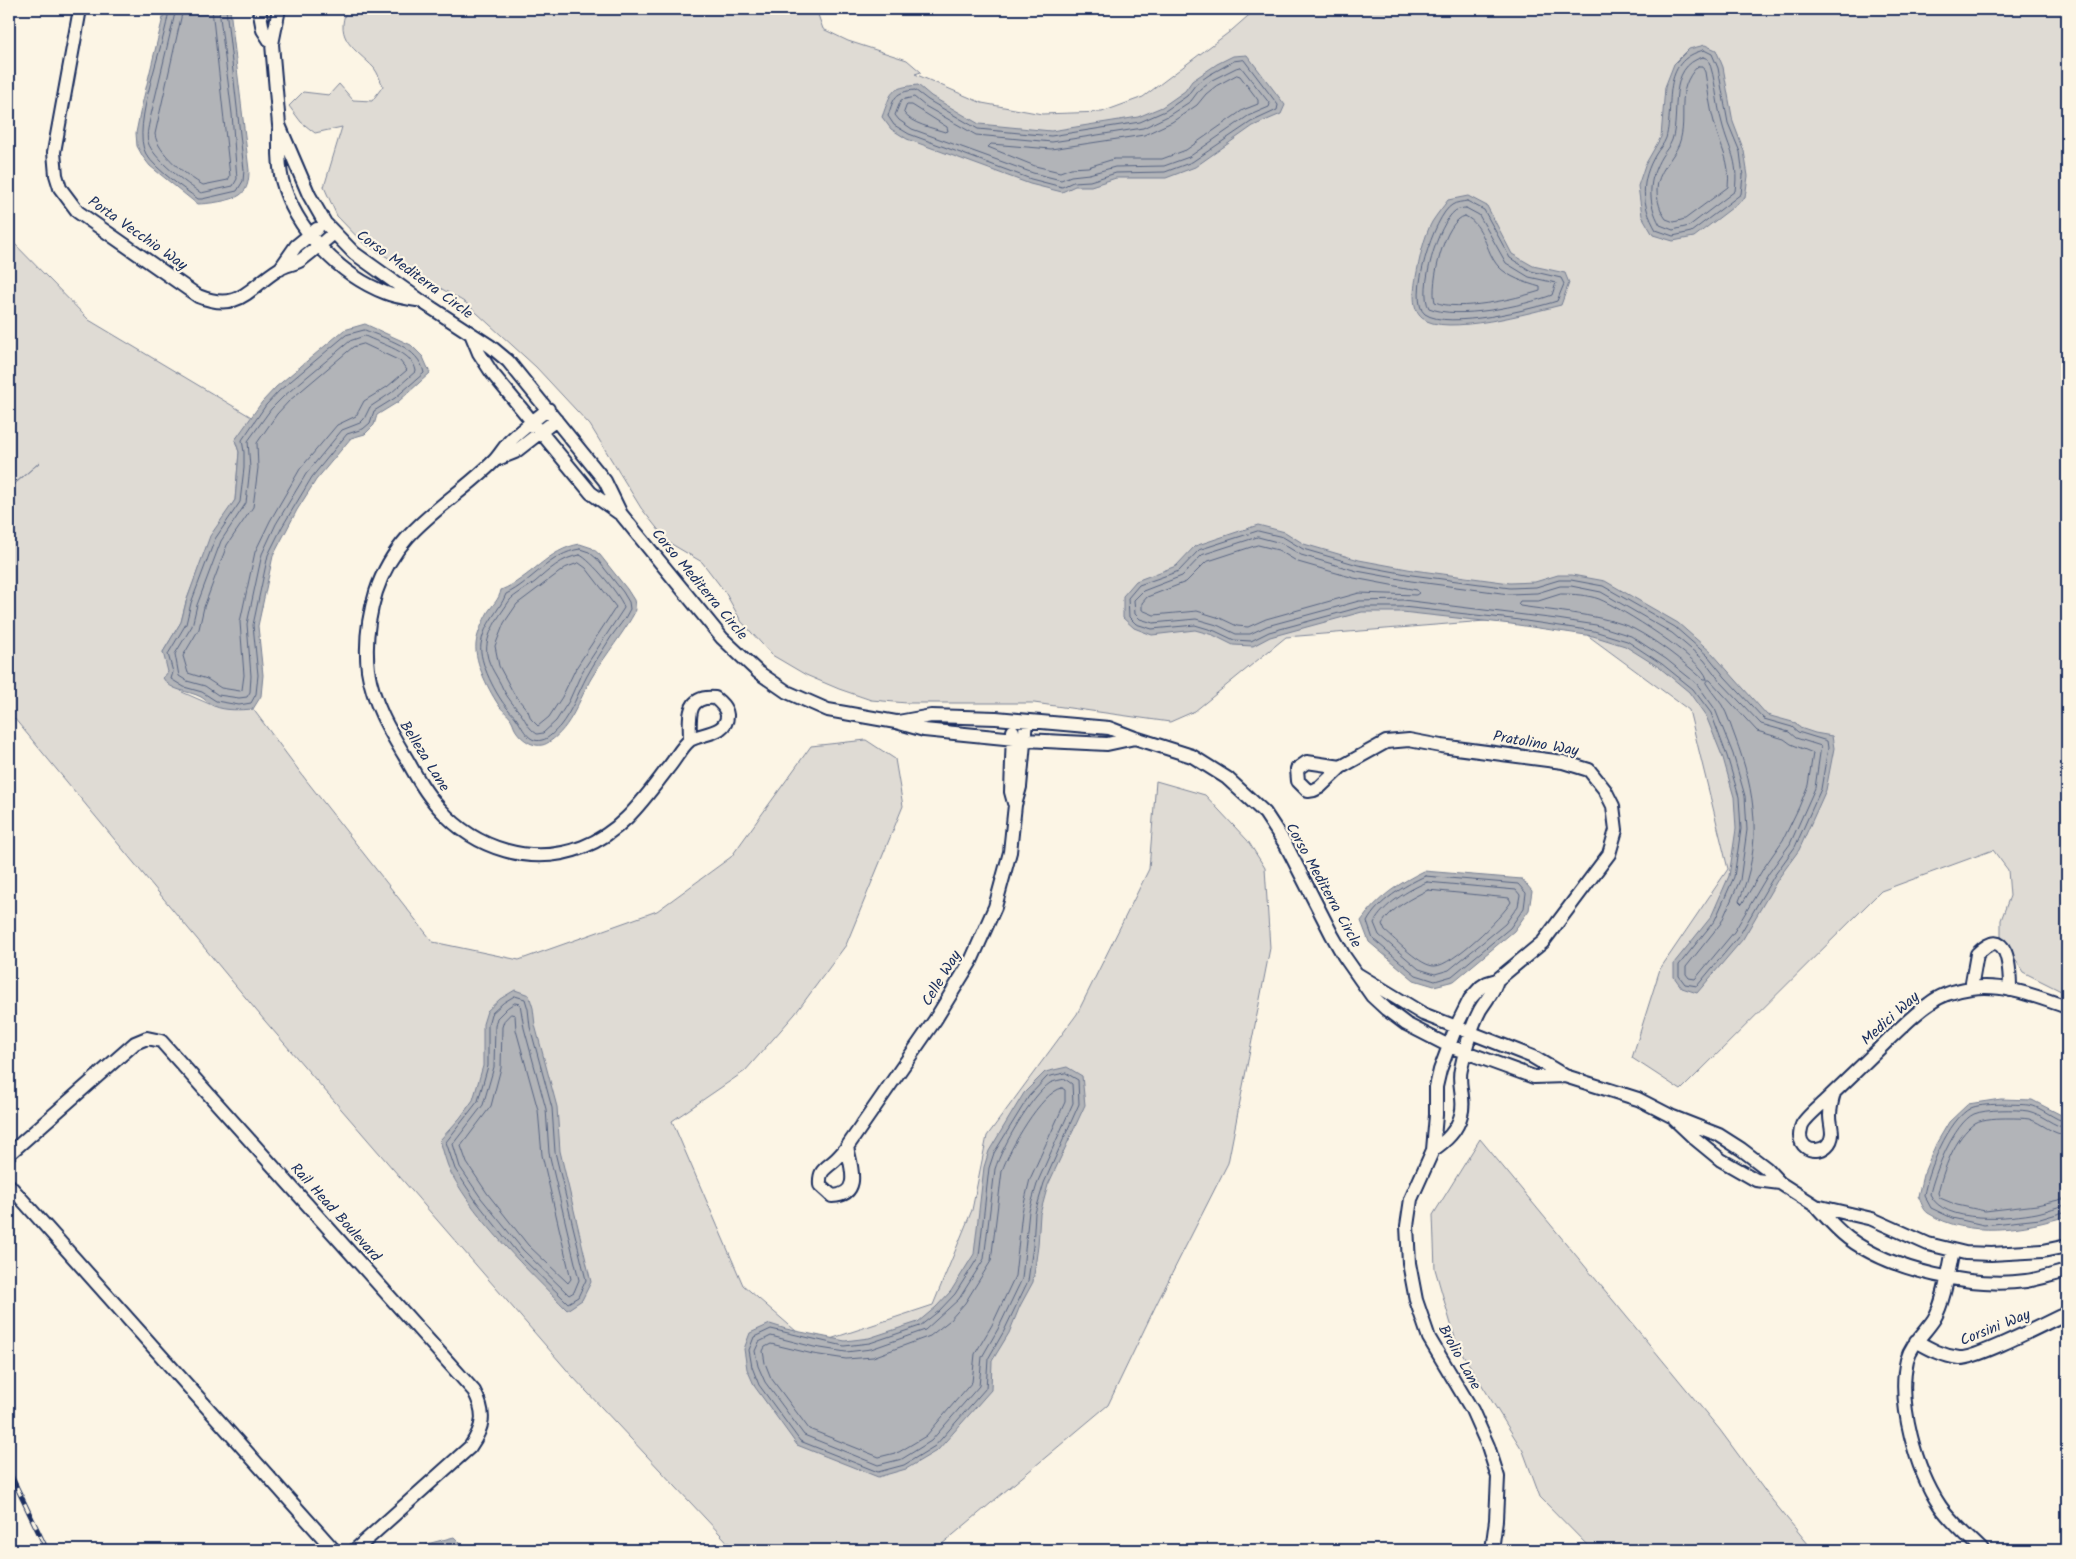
<svg xmlns="http://www.w3.org/2000/svg" width="2076" height="1559" font-family="Kalam,sans-serif">
  <style>
    .green { fill: #dfdbd4; stroke: #7d8599 }
    .water { fill: #b2b4b8; stroke: #767f94 }
    .lines { fill: none; stroke-linecap: round; stroke-linejoin: round }
    .shore { stroke: #576482; stroke-width: 1 }
    .minor-casing { stroke: #1b2f5e; stroke-width: 16 }
    .minor { stroke: #fcf5e5; stroke-width: 12 }
    .rail-casing { stroke: #1b2f5e; stroke-width: 5 }
    .rail { stroke: #fcf5e5; stroke-width: 3; stroke-dasharray: 9; stroke-linecap: butt }
    .labels { text-anchor: middle; stroke-width: 4.5; stroke-linejoin: round; paint-order: stroke }
    .street-label { font-size: 15px; fill: #1b2f5e; stroke: #fcf5e5 }
  </style>
  <rect width="100%" height="100%" fill="#fcf5e5"/>
  <filter id="ink" filterUnits="userSpaceOnUse"><feTurbulence type="fractalNoise" baseFrequency=".02" numOctaves="2"/><feDisplacementMap in="SourceGraphic" scale="10" xChannelSelector="R" yChannelSelector="G"/><feConvolveMatrix kernelMatrix="1 2 1 2 8 2 1 2 1" color-interpolation-filters="sRGB"/></filter>
  <g filter="url(#ink)">
    <!-- green -->
    <path class="green" d="M347,9H816L823,29L848,41L907,60L921,72L915,74L982,103L1042,114L1102,112L1143,97L1232,30L1256,9H2067V994L2023,972L2001,936V920L2010,896L2008,870L1993,850L1881,891L1681,1090L1632,1058L1660,969L1728,869L1689,710L1560,615L1286,637L1195,711L1170,722L1034,703H907L871,700L839,689L806,675L772,655L741,621L725,592L702,562L668,542L641,508L590,425L536,367L466,303L363,243L337,216L324,187L342,127L315,133L301,122L289,106L303,92L329,95L339,84L353,100L372,101L383,86C380,80 378,73 374,68C355,48 334,40 347,9Z
      M9,238L89,320L253,418L235,440L239,452L235,500L204,555L186,602L181,622L163,652L182,692L214,706L253,709L306,780L433,942L519,960L657,911L731,857L811,746L866,740L895,759L903,806L846,945L795,1014L745,1071L672,1121L743,1285L812,1345L933,1305L972,1210L987,1136L1077,1014L1149,869L1156,781L1205,795L1248,841L1265,868L1270,948L1228,1163L1157,1303L1108,1405L935,1550H735L572,1376L265,1021L9,712V489L40,462L9,488Z
      M1480,1139L1720,1430L1768,1495L1813,1550H1592L1540,1497L1523,1451L1457,1345L1435,1269L1433,1215Z"/>
    <!-- water -->
    <path class="water" d="M165,9H230L249,170C249,179 248,190 240,195C232,201 207,204 197,204L150,166L143,157L137,146L136,133L140,113Z
      M1705,45L1716,50L1723,67L1733,122L1744,151L1748,176L1745,198L1694,237L1673,241L1653,235L1642,216L1638,186L1645,165L1661,137L1665,87L1674,64L1689,49Z
      M1247,55L1285,105L1281,114L1253,126L1195,167L1166,178H1116L1091,186H1075L1062,192L1030,184L907,139L891,129L882,117C892,91 889,88 918,85L931,96L979,124L1051,131L1138,117L1162,107L1185,91L1192,81L1217,64L1233,56Z
      M1468,196L1487,206L1512,254L1533,266L1565,273L1569,283L1561,305C1533,312 1444,337 1422,318C1411,309 1414,289 1416,277C1419,261 1424,236 1432,222C1437,214 1443,207 1448,200Z
      M365,324L411,345L423,357L430,373L398,402L377,415L374,425L365,434L351,438L316,480L297,510L273,556L258,626L263,675L261,696L253,709C241,710 225,711 214,706C209,704 205,699 201,697C188,690 171,692 163,678L168,672L163,652L181,622L186,602L210,536L235,500L239,452L235,440L262,402L276,387L344,330Z
      M1258,525L1285,532L1304,544L1359,560L1413,570L1510,583L1535,582L1558,575H1572L1605,581L1678,623L1712,653L1767,715L1796,723L1800,728L1815,733L1832,736L1834,748L1826,790L1799,850L1778,879L1743,939L1697,993L1682,988L1674,977V963L1711,917L1729,876L1736,829L1734,797L1723,758L1706,716L1689,692L1660,668L1625,646L1593,636L1511,624L1402,612H1362L1270,637L1253,646L1233,645L1213,635L1195,630L1152,635L1134,628L1123,618V596L1136,581L1176,566L1195,546Z
      M580,544L592,548L600,555L627,589L634,600L636,610C624,633 606,654 592,677C579,699 572,727 549,742C537,751 521,740 515,729C513,726 514,724 512,721C510,716 504,712 500,707C490,693 474,662 476,644C477,634 483,621 488,612C493,604 499,600 501,590C531,578 548,549 580,544Z
      M1424,871L1522,879L1532,891L1529,910L1514,931L1454,981L1434,986L1414,980L1369,942L1361,921C1377,898 1399,883 1424,871Z
      M515,990L529,995L533,1008L535,1025L557,1107L560,1151L591,1282L582,1300L567,1310C527,1269 478,1223 451,1173C446,1163 443,1150 440,1140L460,1118L473,1100L483,1066V1024L487,1011L500,999Z
      M1067,1067L1082,1076L1085,1105L1048,1185L1040,1214L1038,1246L1033,1282L1020,1306L1009,1333L992,1361L991,1390L938,1450L906,1469L878,1477L797,1445L755,1387L747,1369L744,1349L750,1333L770,1324L786,1329L845,1341L869,1338L918,1322L936,1307L951,1291L974,1254L984,1167L989,1151L1024,1093L1045,1072Z
      M2001,1099L2032,1100L2067,1118V1216C2025,1229 1968,1239 1928,1213C1923,1210 1921,1201 1918,1196L1923,1175L1936,1144L1949,1122L1968,1104Z
      M454,1537L463,1546L464,1550H420L427,1544Z"/>
    <g class="lines">
      <!-- shore -->
      <path class="shore" d="M169,9C166,42 130,127 146,154C157,171 182,187 198,199H202L237,191L243,181L244,170L226,9
        M176,9L151,115C149,124 146,134 148,142C153,159 187,184 201,193L233,186L237,179L232,114L219,9
        M183,9L155,134C157,153 187,176 203,185L228,180L230,176L212,9
        M1704,50L1712,54L1718,68L1728,123L1740,152L1743,176L1741,194L1691,232L1673,236L1656,230C1641,204 1640,181 1656,154C1659,149 1664,144 1666,138C1675,105 1659,61 1704,50Z
        M1703,57L1708,59C1716,79 1716,102 1722,123C1729,151 1739,159 1735,191L1689,226L1673,230L1660,225C1647,202 1648,179 1662,156C1665,151 1670,146 1672,140C1681,113 1666,67 1703,57Z
        M1244,60L1278,105L1277,110L1251,122L1192,162L1165,172L1116,173L1090,181L1073,182L1062,187L1031,179L909,134L894,125L888,116C894,97 895,92 915,90L928,100L978,129L1051,136L1140,122L1165,111L1187,96L1196,84L1209,75L1234,61Z
        M1698,66H1702L1705,72C1708,90 1710,109 1715,126C1721,149 1731,162 1728,187L1685,219L1674,222L1666,219C1660,211 1657,200 1657,190C1657,172 1673,159 1679,144C1689,117 1673,91 1698,66Z
        M1241,67L1270,104L1269,107L1248,116L1189,157L1164,166L1115,167L1089,174L1071,176L1061,180L1033,173L912,129L899,120L895,115L901,100L914,97L925,106L976,135L1052,142L1143,128L1168,116L1191,101L1200,89L1212,80L1236,68Z
        M1237,75L1240,76L1258,100V104L1243,110L1186,150L1162,159H1114L1088,167L1071,168L1060,172L1035,166L988,147L991,144L1051,149L1144,135L1172,122L1197,105L1206,94L1216,86Z
        M907,105H912L947,127L948,131L945,132C933,128 911,124 904,113Z
        M1467,201L1484,210L1510,258L1531,271L1561,278L1564,284L1557,301C1532,309 1448,330 1425,314C1407,301 1434,215 1452,205C1456,202 1463,202 1467,201Z
        M1466,208L1479,215L1506,263L1529,277L1556,283L1552,295C1523,306 1457,320 1429,308C1418,291 1438,223 1455,211C1457,209 1463,208 1466,208Z
        M1465,216C1485,225 1485,251 1498,266C1508,277 1526,283 1540,287V291C1515,299 1458,312 1435,302C1430,284 1444,220 1465,216Z
        M365,330C386,339 419,347 424,373L395,398L374,411L370,423L363,429L347,434L312,477L282,527L268,555L253,625L258,675L256,694L251,703L239,705L216,701L202,692L184,687L171,679L173,672L168,654L186,624L191,603L215,539L240,502L244,468V452L242,440L266,405L279,391L346,335Z
        M365,336C381,344 413,352 416,371L391,393L370,407L364,419L360,423L342,430L306,474L276,524L262,554L247,624L251,676L250,692L247,697L239,698L218,695L205,686L187,681L179,676L175,654L192,626L197,605L221,541L246,503L250,468L248,441L271,409L284,396L350,341Z
        M364,344L400,361L407,370L387,387L364,401L356,416L337,425L300,469L270,521L255,552L240,622L244,675L242,690L240,691L221,688L207,679L188,673L183,656L199,629L204,607L227,545L253,507L258,468L257,443L277,414L289,401L353,347Z
        M1258,531L1283,537L1303,549L1358,565L1412,575L1510,588L1536,587L1559,580H1571L1603,586L1675,627L1708,656L1725,677L1764,719L1792,727L1798,732L1827,741L1828,748L1821,789L1795,847L1774,876L1739,936L1697,986L1685,984L1679,976V965L1715,920L1734,877L1741,829L1739,797L1727,756L1711,713L1693,689L1662,664L1627,641L1594,631L1512,619L1403,607H1361L1269,632L1251,641L1234,640L1215,631L1195,625L1152,629L1136,624L1129,617L1128,598L1139,585L1179,571L1199,550Z
        M1258,537L1281,543L1301,555L1357,571L1411,581L1509,594L1537,593L1560,586H1571L1601,592L1672,633L1704,660L1720,681L1761,724L1789,732L1796,738L1821,746L1815,788L1790,844L1769,873L1734,932L1695,979L1689,978L1686,974V967L1721,923L1740,880L1747,830L1745,796L1733,754L1715,709L1697,684L1666,659L1631,636L1596,625L1557,619L1403,600L1359,601L1267,626L1250,634H1236L1217,625L1196,619L1153,623L1140,619L1135,614L1134,600L1143,591L1182,576L1202,555Z
        M1258,545L1278,550L1298,562L1354,578L1417,590L1419,593L1416,595L1359,593L1266,619L1248,627L1237,626L1220,618L1197,611L1154,615L1142,610V603L1147,597L1186,582L1206,562Z
        M580,549L589,552L597,559L623,592L629,602L630,609C625,620 617,628 611,637C603,650 594,663 587,676C578,693 572,711 560,726C556,730 549,739 542,740C528,744 522,726 516,718C514,715 510,712 508,709C497,697 478,661 481,644C484,623 499,612 506,594C532,582 550,553 580,549Z
        M580,555C590,559 623,598 624,608L582,672L569,701L556,721L543,733L537,734C527,727 527,722 521,714C514,705 508,699 503,689C498,677 489,667 487,654C484,635 500,615 510,600C513,596 530,586 535,582C548,571 562,557 580,555Z
        M579,563L586,568L616,607L576,668L562,697L549,717L538,726L531,719L528,711L514,694L499,666L495,646L504,623L517,604L565,568Z
        M1561,594C1573,594 1588,595 1599,599C1621,608 1702,658 1707,679H1703C1682,661 1659,642 1634,629C1606,615 1552,611 1520,606L1518,604L1520,601H1538Z
        M1707,680H1710L1757,731L1784,739L1791,744L1813,753L1808,785L1799,807L1783,840L1763,869L1742,904L1739,901C1763,845 1756,793 1735,737C1731,727 1728,715 1722,705C1717,698 1711,691 1706,683Z
        M1425,876L1518,884L1526,893L1524,908L1510,928L1452,976L1435,981L1416,975L1373,939L1367,922C1378,901 1404,886 1425,876Z
        M1427,882L1516,890L1520,895L1518,906L1505,924L1449,970L1435,974L1419,969L1379,935L1374,923C1383,905 1408,890 1427,882Z
        M1428,890L1509,898L1511,902C1502,917 1452,966 1435,966C1421,967 1396,940 1385,931L1382,924C1390,909 1413,897 1428,890Z
        M515,996L525,999L528,1009L530,1027L552,1108L555,1152L586,1280L578,1297L568,1303L518,1254L476,1201L455,1169L446,1142L478,1101L488,1066V1025L491,1014L503,1003Z
        M515,1003L520,1004L524,1028L546,1109L549,1153L579,1280L574,1292L569,1295L523,1250L481,1198L460,1167L453,1144L483,1105L494,1067L495,1026L497,1018L507,1008Z
        M511,1014L515,1015L516,1030L538,1110L542,1155L571,1279L568,1283L528,1245L487,1193L467,1163L461,1146L491,1106L501,1068L502,1027L504,1021Z
        M1066,1073L1078,1080L1079,1104L1044,1183L1035,1213L1033,1246L1028,1281L1004,1331L988,1359L986,1388L935,1446L904,1465L878,1472L800,1441L759,1385L752,1367L749,1350L754,1337L771,1329L844,1346L870,1343L920,1326L939,1311L955,1294L979,1256L989,1168L994,1153L1029,1096L1047,1077Z
        M1065,1079L1072,1084L1073,1103L1038,1181L1029,1211L1022,1279L998,1329L982,1357L979,1386L931,1441L902,1459L878,1465L804,1435L765,1382L758,1366L755,1351L759,1342L771,1336L814,1347L846,1352L871,1349L925,1330L959,1299L984,1259L995,1169C1002,1147 1031,1096 1050,1083C1054,1081 1060,1080 1065,1079Z
        M1062,1088L1065,1090V1102L1030,1179L1022,1212L1015,1276L992,1325L975,1354L972,1382L926,1436L899,1452L879,1457L809,1429L771,1378L765,1363L763,1351L765,1347L771,1344L813,1354L846,1359L873,1357L930,1336L949,1321L965,1303L991,1261L1002,1171C1009,1150 1041,1092 1062,1088Z
        M2067,1122C2054,1120 2042,1107 2029,1105C2016,1104 1981,1103 1971,1108C1948,1119 1928,1172 1924,1195L1931,1208L1952,1218L1984,1225L2040,1219L2067,1211
        M2067,1128C2054,1127 2042,1114 2028,1111C2016,1109 1986,1109 1974,1114C1954,1123 1934,1174 1930,1194C1943,1225 2011,1218 2037,1213C2048,1211 2057,1206 2067,1205
        M2067,1135C2053,1135 2042,1123 2029,1119C2023,1118 2015,1118 2009,1118C2000,1118 1983,1118 1975,1123C1955,1137 1943,1170 1938,1193L1940,1198L1957,1205L1985,1211L2037,1205L2067,1198"/>
      <!-- minor casing -->
      <g class="minor-casing">
        <path id="minor" d="M80,9L54,152L56,175L60,188L78,212L198,296C240,313 248,288 279,269C286,265 294,264 301,260C312,252 323,242 334,233
          M259,9L263,30L272,44
          M279,9L272,44L279,125L309,195L325,223L354,253L421,301L490,346L508,361L605,481L621,514L722,638L758,672L787,692L828,710L896,722L924,730L1025,740L1107,744L1135,738
          M279,130C279,147 278,164 282,180C295,229 339,275 386,293C396,297 407,298 416,300
          M280,269L296,246L317,229
          M472,336L479,353L492,373L591,493L619,513
          M548,409C535,420 519,431 508,443C503,449 499,456 494,461C450,505 397,527 376,592C368,618 365,644 368,670C373,703 389,730 406,758C416,776 426,794 440,809C475,849 532,867 583,847C622,832 644,799 668,768C675,760 682,746 690,740C701,733 728,734 727,715C726,707 720,702 715,698C685,695 690,719 690,740
          M495,460L515,452L556,420
          M898,722L931,716L996,718L1109,728L1135,738L1192,756L1227,778L1265,813L1286,845L1332,935L1344,956L1372,996L1386,1009L1406,1024L1449,1046L1534,1077L1565,1076L1533,1057L1423,1014L1357,974
          M1013,731L1011,792L1014,803
          M1341,767L1320,787L1314,790L1308,791L1298,781L1297,769L1307,762L1341,767L1386,742L1409,740L1441,746L1563,762L1589,770L1605,790L1613,806L1616,830L1609,854L1543,942L1497,980L1487,983L1481,987L1470,999L1456,1027L1440,1070L1436,1087V1115L1433,1150L1411,1199L1407,1226L1409,1263L1416,1300L1429,1338L1472,1410L1488,1446L1498,1477L1496,1520L1492,1550
          M1971,988L1977,954C2008,922 2010,969 2010,990
          M1565,1076L1638,1099L1673,1117L1719,1135L1741,1149L1766,1168L1780,1183L1816,1206L1872,1219L1928,1244L1965,1253L1991,1254L2043,1251L2067,1246
          M1834,1093C1832,1100 1830,1108 1830,1116C1830,1122 1832,1128 1832,1134C1831,1154 1802,1156 1800,1136C1800,1134 1801,1127 1802,1125C1805,1118 1820,1106 1826,1100C1847,1080 1868,1060 1889,1039C1902,1027 1914,1014 1929,1004C1940,995 1957,990 1971,988C2004,983 2037,997 2067,1007
          M1675,1120L1693,1137L1721,1160L1756,1180L1780,1183
          M847,1147C851,1167 862,1195 832,1196L820,1185C819,1172 823,1170 833,1162C838,1158 843,1152 847,1147L935,1020L971,961L995,907L1010,852L1015,805L1020,787L1026,721
          M1433,1150C1446,1141 1457,1131 1461,1115C1466,1099 1457,1084 1461,1069C1465,1050 1471,1027 1480,1010C1486,1000 1494,992 1497,980
          M9,1154L135,1043L147,1038L161,1041L474,1391C486,1413 484,1427 470,1447L355,1550
          M9,1185L334,1550
          M1816,1206C1826,1217 1836,1229 1848,1238C1892,1271 1973,1288 2026,1281C2040,1279 2054,1274 2067,1271
          M1953,1250C1949,1269 1944,1303 1934,1319C1925,1333 1911,1344 1907,1360C1897,1403 1916,1470 1940,1506C1951,1522 1968,1536 1982,1550
          M1916,1341C1930,1349 1943,1356 1959,1358C1975,1360 2048,1322 2067,1313"/>
      </g>
      <!-- minor -->
      <use href="#minor" class="minor"/>
      <!-- rail casing -->
      <g class="rail-casing">
        <path id="rail" d="M9,1471L47,1550"/>
      </g>
      <!-- rail -->
      <use href="#rail" class="rail"/>
    </g>
  </g>
  <g class="labels">
    <!-- street labels -->
    <g class="street-label">
      <text transform="translate(138 233) rotate(35)" y="5">Porta Vecchio Way</text>
      <text transform="translate(415 274) rotate(36)" y="5">Corso Mediterra Circle</text>
      <text transform="translate(700 584) rotate(50)" y="5">Corso Mediterra Circle</text>
      <text transform="translate(1536 743) rotate(10)" y="5">Pratolino Way</text>
      <text transform="translate(425 756) rotate(58)" y="5">Belleza Lane</text>
      <text transform="translate(1324 885) rotate(61)" y="5">Corso Mediterra Circle</text>
      <text transform="translate(941 978) rotate(-59)" y="5">Celle Way</text>
      <text transform="translate(1890 1018) rotate(-42)" y="5">Medici Way</text>
      <text transform="translate(336 1212) rotate(48)" y="5">Rail Head Boulevard</text>
      <text transform="translate(1995 1327) rotate(-22)" y="5">Corsini Way</text>
      <text transform="translate(1460 1357) rotate(61)" y="5">Brolio Lane</text>
    </g>
  </g>
  <!-- margin -->
  <rect width="2076" height="1559" fill="none" stroke="#fcf5e5" stroke-width="30"/>
  <rect x="15" y="15" width="2046" height="1529" fill="none" stroke="#1b2f5e" stroke-width="2" filter="url(#ink)"/>
</svg>
